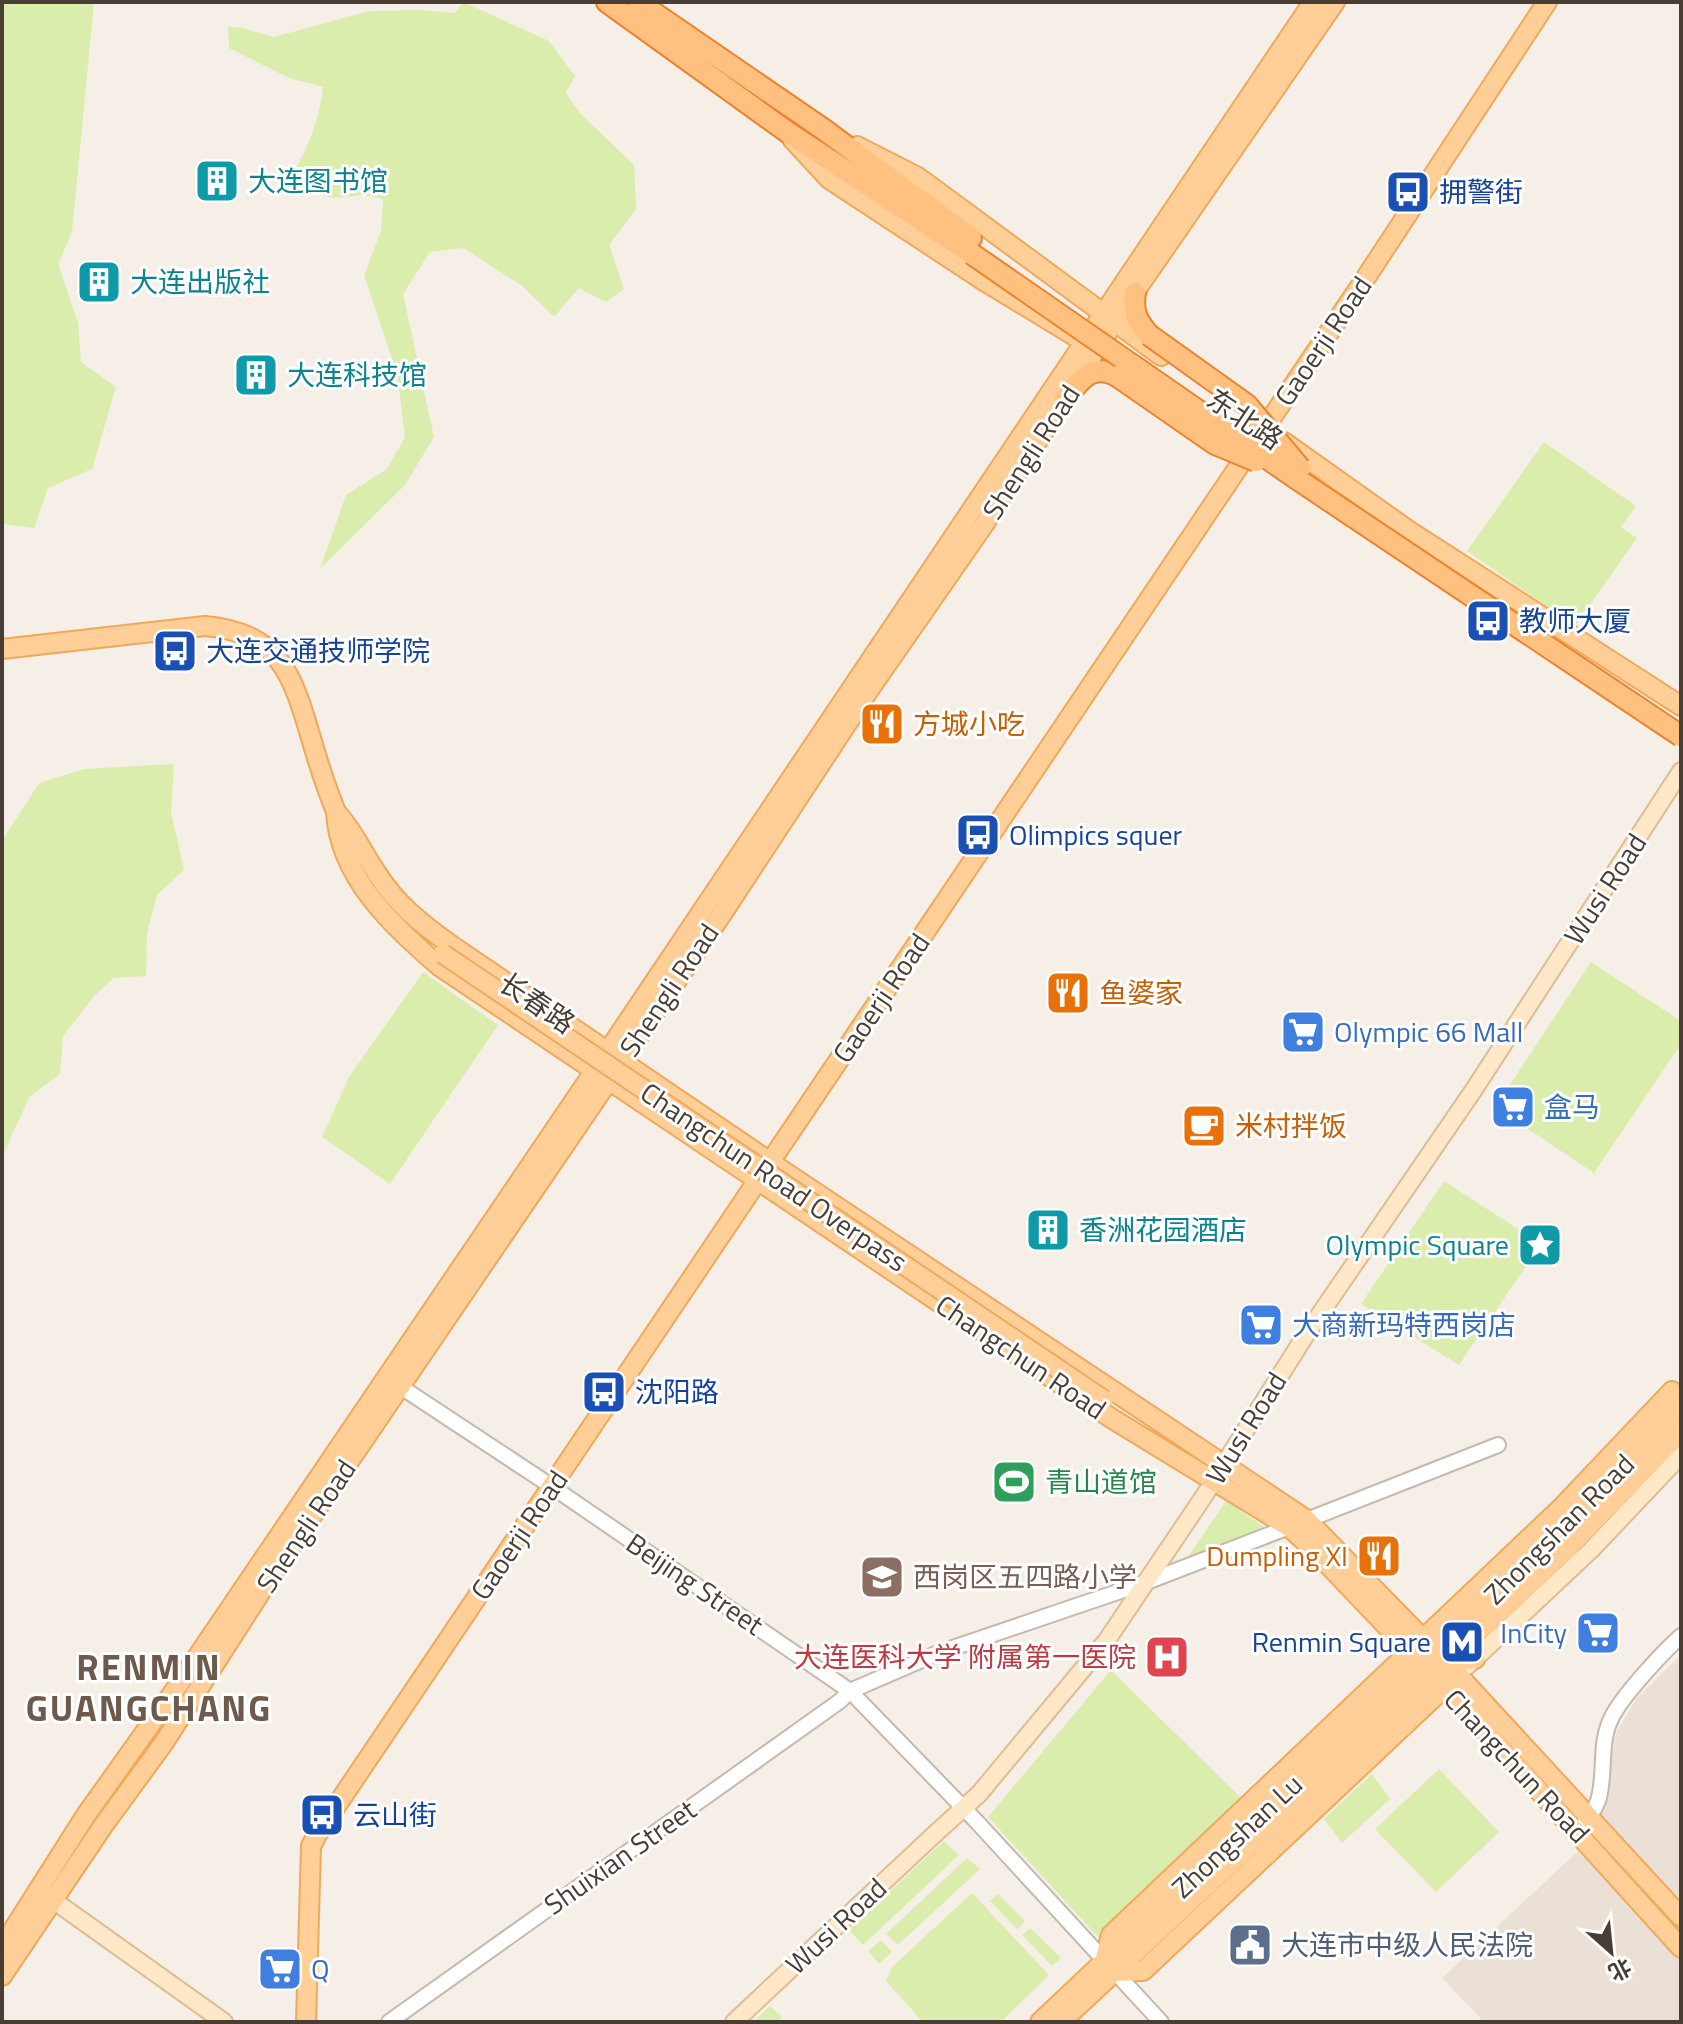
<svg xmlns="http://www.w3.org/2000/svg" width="1683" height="2024" font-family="'Titillium Web','Noto Sans SC',sans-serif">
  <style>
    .residential { fill: #eae0d5 }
    .green { fill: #dbedad }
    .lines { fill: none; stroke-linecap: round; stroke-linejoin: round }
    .tertiary-casing { stroke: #c5b8ac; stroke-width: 18 }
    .secondary-casing { stroke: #ddbd95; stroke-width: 20 }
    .primary-casing { stroke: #efa95c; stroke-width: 22 }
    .trunk-casing { stroke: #ec832b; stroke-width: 24 }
    .tertiary { stroke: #fff; stroke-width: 14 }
    .secondary { stroke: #ffe8c8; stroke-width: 16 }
    .primary { stroke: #ffcf97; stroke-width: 18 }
    .trunk { stroke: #ffc080; stroke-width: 20 }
    .primary-bridge-casing { stroke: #efa95c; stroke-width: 22; stroke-linecap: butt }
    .trunk-bridge-casing { stroke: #ec832b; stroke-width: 24; stroke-linecap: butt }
    .primary-bridge { stroke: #ffcf97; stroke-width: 18 }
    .trunk-bridge { stroke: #ffc080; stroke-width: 20 }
    .labels { text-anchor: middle; stroke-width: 6; stroke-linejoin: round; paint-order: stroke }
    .culture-label { font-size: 28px; fill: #0d838f; stroke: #fff; text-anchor: start }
    .transit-label { font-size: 28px; fill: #164399; stroke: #fff; text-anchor: start }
    .street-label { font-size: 28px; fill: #493e35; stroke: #fff }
    .food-label { font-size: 28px; fill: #c56008; stroke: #fff; text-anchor: start }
    .shop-label { font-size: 28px; fill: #366cbe; stroke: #fff; text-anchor: start }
    .leisure-label { font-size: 28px; fill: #27864d; stroke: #fff; text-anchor: start }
    .education-label { font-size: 28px; fill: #785e54; stroke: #fff; text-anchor: start }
    .health-label { font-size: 28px; fill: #be3a42; stroke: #fff; text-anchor: end }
    .service-label { font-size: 28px; fill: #4e5e75; stroke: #fff; text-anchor: start }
    .district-label { font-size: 36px; font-weight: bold; letter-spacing: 2px; fill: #6d5a4c; stroke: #fff }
  </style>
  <rect width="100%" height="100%" fill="#f5efe8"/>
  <!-- residential -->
  <path class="residential" d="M1681,1655V2018L1677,2022H1484L1442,1978L1577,1852L1603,1808L1616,1733L1637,1698Z"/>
  <!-- green -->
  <path class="green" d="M2,2H94L72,232L58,264L78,323L81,362L116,387L92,469L48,488L34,528L2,524Z
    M463,2L549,41L575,76L566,93L580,113L634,165L636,209L609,245L624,289L606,302L579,288L554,317L521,285L463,248L430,252L403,294L434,437L405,485L320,569L346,495L387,469L405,437L397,373L364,275L381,231L383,199L362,195L333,198L286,186C305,153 319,125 323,87L289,78L229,48L228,27L243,28L274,37L369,11L419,10L455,13Z
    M1544,442L1636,506L1621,527L1637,538L1575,626L1467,551Z
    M174,764L171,812L184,870L157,895L147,933L146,976L114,978L95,995L63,1036L60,1074L30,1096L2,1157V841L39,783L84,769Z
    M1591,962L1681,1021V1044L1594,1173L1495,1107Z
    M423,972L498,1025L390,1184L322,1137L349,1077Z
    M1444,1181L1541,1244L1459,1365L1361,1304Z
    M1226,1501L1270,1531L1185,1561Z
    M1111,1670L1241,1798L1099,1938L988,1817Z
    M1439,1769L1499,1832L1436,1892L1375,1829Z
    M1372,1774L1390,1799L1342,1843L1324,1819Z
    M944,1841L959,1855L863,1945L849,1930Z
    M967,1858L980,1869L898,1945L886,1934Z
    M972,1893L1049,1975L1001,2022H923L886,1981L892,1967Z
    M998,1894L1025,1921L1017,1929L990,1901Z
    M1030,1928L1061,1958L1052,1966L1022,1935Z
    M881,1940L892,1952L879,1964L868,1951Z
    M770,2006L782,2017L777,2022H753Z"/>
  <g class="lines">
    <!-- tertiary casing -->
    <g class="tertiary-casing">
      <path id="tertiary" d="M401,1387L551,1486L850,1691L977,1822L1161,2022
        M1307,1520L1498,1445
        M1578,1832C1586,1822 1593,1813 1598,1801C1606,1776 1599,1746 1610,1721C1619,1699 1662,1653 1681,1636
        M389,2022L840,1701L850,1691L938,1653L1144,1583L1289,1527"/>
    </g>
    <!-- secondary casing -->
    <g class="secondary-casing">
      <path id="secondary" d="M1466,1667L1591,1550L1681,1455
        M53,1900L224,2022
        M734,2022L937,1832L979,1794L1107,1640L1204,1496L1307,1333L1473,1091L1681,771"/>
    </g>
    <!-- primary casing -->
    <g class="primary-casing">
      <path id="primary" d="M792,139L829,179L984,281L1078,338
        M857,146L918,177L1161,356
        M1284,442L1408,530L1681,706
        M2,649L205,626C280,633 292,674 311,738C319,766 328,794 340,821
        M336,812C339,877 393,926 439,966L1111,1418L1289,1527L1311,1547L1456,1699L1681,1948
        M336,812C354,831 363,854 378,875C397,905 423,925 451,945L770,1162L1307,1520L1458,1675L1681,1917
        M1446,1662L1475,1659
        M2,1947L86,1815L170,1697L608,1051L1313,2
        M1104,1962L1111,1935L1561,1508L1672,1391
        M1113,1972L1143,1971L1445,1687
        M2,1976L103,1826L163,1744L271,1576L722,914L871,687L985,523L1114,322L1335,2
        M306,2022L311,1846L318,1833L1363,282L1547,2
        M1040,2022L1572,1519L1681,1406
        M1061,2022L1568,1548L1681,1431"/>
    </g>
    <!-- trunk casing -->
    <g class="trunk-casing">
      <path id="trunk" d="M607,2L786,131L972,254
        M638,2L823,129L971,238
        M1135,293C1132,312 1137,321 1149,335
        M1065,399C1080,380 1092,362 1117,376"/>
    </g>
    <!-- tertiary -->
    <use href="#tertiary" class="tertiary"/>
    <!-- secondary -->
    <use href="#secondary" class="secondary"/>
    <!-- primary -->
    <use href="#primary" class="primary"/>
    <!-- trunk -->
    <use href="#trunk" class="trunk"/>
    <!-- primary-bridge casing -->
    <g class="primary-bridge-casing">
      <path id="primary-bridge" d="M443,954L1104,1400"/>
    </g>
    <!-- trunk-bridge casing -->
    <g class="trunk-bridge-casing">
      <path id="trunk-bridge" d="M972,254L1294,477L1681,736
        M1149,335L1247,405L1300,468
        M1117,376L1215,444L1256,461"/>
    </g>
    <!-- primary-bridge -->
    <use href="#primary-bridge" class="primary-bridge"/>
    <!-- trunk-bridge -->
    <use href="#trunk-bridge" class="trunk-bridge"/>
  </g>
  <!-- icons -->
  <defs>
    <g id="building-square" transform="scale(2.3)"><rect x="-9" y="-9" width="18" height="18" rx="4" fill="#0f9aa8" stroke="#fff"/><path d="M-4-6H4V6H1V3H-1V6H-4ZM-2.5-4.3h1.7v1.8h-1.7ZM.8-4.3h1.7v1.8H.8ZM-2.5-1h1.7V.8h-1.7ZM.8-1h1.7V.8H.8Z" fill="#fff"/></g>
    <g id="bus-square" transform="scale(2.3)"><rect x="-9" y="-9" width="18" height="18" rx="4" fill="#1a4fb4" stroke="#fff"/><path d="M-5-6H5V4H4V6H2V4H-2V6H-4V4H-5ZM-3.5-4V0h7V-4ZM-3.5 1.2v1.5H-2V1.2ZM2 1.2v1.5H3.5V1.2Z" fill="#fff"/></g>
    <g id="restaurant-square" transform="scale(2.3)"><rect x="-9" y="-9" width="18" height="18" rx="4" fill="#e8710a" stroke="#fff"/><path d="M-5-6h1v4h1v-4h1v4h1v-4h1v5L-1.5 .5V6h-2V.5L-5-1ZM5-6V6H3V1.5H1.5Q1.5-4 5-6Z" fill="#fff"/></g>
    <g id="supermarket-square" transform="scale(2.3)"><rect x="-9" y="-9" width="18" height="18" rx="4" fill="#3f7fe0" stroke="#fff"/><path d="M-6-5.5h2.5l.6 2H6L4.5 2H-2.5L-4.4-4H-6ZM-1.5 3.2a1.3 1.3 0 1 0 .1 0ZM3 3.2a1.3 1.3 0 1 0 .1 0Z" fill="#fff"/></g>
    <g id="cafe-square" transform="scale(2.3)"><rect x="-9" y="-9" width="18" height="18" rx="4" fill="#e8710a" stroke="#fff"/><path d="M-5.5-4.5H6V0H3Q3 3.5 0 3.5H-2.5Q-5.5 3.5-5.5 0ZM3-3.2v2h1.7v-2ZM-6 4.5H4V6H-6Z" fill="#fff"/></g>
    <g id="sight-square" transform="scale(2.3)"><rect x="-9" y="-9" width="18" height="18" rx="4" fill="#0f9aa8" stroke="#fff"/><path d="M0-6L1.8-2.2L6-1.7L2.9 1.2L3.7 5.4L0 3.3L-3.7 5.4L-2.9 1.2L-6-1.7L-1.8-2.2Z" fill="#fff"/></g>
    <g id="stadium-square" transform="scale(2.3)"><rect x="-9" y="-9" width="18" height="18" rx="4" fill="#2e9e5b" stroke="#fff"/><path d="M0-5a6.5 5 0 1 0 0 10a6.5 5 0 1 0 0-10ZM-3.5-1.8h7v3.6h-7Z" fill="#fff"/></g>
    <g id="school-square" transform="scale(2.3)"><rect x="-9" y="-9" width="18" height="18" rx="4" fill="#8d6e63" stroke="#fff"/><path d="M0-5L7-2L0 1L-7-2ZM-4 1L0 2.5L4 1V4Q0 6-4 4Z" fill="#fff"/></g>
    <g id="metro-square" transform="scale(2.3)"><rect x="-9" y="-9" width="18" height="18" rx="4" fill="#1a4fb4" stroke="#fff"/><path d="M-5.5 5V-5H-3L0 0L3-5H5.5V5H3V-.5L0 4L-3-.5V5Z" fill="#fff"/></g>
    <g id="hospital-square" transform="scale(2.3)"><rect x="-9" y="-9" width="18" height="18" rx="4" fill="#e0444e" stroke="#fff"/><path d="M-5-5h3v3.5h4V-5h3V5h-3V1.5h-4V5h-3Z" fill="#fff"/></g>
    <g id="civic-square" transform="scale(2.3)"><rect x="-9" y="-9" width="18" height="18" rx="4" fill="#5c6f8a" stroke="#fff"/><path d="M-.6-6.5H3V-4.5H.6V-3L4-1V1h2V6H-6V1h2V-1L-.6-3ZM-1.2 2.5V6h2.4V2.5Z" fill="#fff"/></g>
  </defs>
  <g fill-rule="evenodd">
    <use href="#building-square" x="217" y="181"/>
    <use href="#bus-square" x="1408" y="192"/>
    <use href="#building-square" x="99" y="282"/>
    <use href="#building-square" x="256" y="375"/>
    <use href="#bus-square" x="1488" y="621"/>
    <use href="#bus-square" x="175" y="651"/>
    <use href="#restaurant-square" x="882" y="724"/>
    <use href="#bus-square" x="978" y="835"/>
    <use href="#restaurant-square" x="1068" y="993"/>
    <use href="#supermarket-square" x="1303" y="1032"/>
    <use href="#supermarket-square" x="1513" y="1107"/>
    <use href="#cafe-square" x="1204" y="1126"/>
    <use href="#building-square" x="1048" y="1230"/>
    <use href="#sight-square" x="1540" y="1245"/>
    <use href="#supermarket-square" x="1261" y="1325"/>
    <use href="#bus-square" x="604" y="1392"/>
    <use href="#stadium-square" x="1014" y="1482"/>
    <use href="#restaurant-square" x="1379" y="1556"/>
    <use href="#school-square" x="882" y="1577"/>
    <use href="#supermarket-square" x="1598" y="1633"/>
    <use href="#metro-square" x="1462" y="1642"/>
    <use href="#hospital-square" x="1167" y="1657"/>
    <use href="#bus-square" x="322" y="1815"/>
    <use href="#civic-square" x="1250" y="1945"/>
    <use href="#supermarket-square" x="280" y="1969"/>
  </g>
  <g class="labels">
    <!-- culture labels -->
    <g class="culture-label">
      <text x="248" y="191">大连图书馆</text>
      <text x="130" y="292">大连出版社</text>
      <text x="287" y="385">大连科技馆</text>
      <text x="1079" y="1240">香洲花园酒店</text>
      <text x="1509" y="1255" text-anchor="end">Olympic Square</text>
    </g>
    <!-- transit labels -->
    <g class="transit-label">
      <text x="1439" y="202">拥警街</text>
      <text x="1519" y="631">教师大厦</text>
      <text x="206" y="661">大连交通技师学院</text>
      <text x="1009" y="845">Olimpics squer</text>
      <text x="635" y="1402">沈阳路</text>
      <text x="1431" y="1652" text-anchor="end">Renmin Square</text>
      <text x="353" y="1825">云山街</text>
    </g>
    <!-- street labels -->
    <g class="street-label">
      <text transform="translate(1323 341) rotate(-56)" y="10">Gaoerji Road</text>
      <text transform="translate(1245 419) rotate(34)" y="10">东北路</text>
      <text transform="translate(1031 452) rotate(-57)" y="10">Shengli Road</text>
      <text transform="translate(1605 889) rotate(-57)" y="10">Wusi Road</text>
      <text transform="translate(669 990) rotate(-56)" y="10">Shengli Road</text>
      <text transform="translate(881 998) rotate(-56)" y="10">Gaoerji Road</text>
      <text transform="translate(537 1003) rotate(34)" y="10">长春路</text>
      <text transform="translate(774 1177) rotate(34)" y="10">Changchun Road Overpass</text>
      <text transform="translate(1021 1357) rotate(34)" y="10">Changchun Road</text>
      <text transform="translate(1246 1428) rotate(-58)" y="10">Wusi Road</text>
      <text transform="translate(306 1526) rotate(-56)" y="10">Shengli Road</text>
      <text transform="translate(1559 1529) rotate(-45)" y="10">Zhongshan Road</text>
      <text transform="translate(519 1535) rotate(-56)" y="10">Gaoerji Road</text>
      <text transform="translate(695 1584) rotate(34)" y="10">Beijing Street</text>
      <text transform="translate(1517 1766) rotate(47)" y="10">Changchun Road</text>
      <text transform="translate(1237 1836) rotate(-43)" y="10">Zhongshan Lu</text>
      <text transform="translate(620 1857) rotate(-35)" y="10">Shuixian Street</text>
      <text transform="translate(836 1926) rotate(-43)" y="10">Wusi Road</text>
    </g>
    <!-- food labels -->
    <g class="food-label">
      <text x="913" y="734">方城小吃</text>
      <text x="1099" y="1003">鱼婆家</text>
      <text x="1235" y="1136">米村拌饭</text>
      <text x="1348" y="1566" text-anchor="end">Dumpling XI</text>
    </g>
    <!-- shop labels -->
    <g class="shop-label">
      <text x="1334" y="1042">Olympic 66 Mall</text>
      <text x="1544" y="1117">盒马</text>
      <text x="1292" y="1335">大商新玛特西岗店</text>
      <text x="1567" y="1643" text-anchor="end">InCity</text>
      <text x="311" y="1979">Q</text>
    </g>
    <!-- leisure labels -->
    <g class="leisure-label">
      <text x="1045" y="1492">青山道馆</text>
    </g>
    <!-- education labels -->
    <g class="education-label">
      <text x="913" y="1587">西岗区五四路小学</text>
    </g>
    <!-- health labels -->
    <g class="health-label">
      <text x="1136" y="1667">大连医科大学 附属第一医院</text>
    </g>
    <!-- service labels -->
    <g class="service-label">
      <text x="1281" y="1955">大连市中级人民法院</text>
    </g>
    <!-- district labels -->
    <g class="district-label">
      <text x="149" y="1680">RENMIN<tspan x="149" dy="41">GUANGCHANG</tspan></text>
    </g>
  </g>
  <!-- border -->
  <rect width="1683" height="2024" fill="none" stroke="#493e35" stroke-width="8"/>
  <!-- north arrow -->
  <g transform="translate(1611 1952) rotate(153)" stroke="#ffffff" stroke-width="6" paint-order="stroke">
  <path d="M0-6L14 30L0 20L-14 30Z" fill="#493e35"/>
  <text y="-12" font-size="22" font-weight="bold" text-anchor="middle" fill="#493e35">北</text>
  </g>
</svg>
